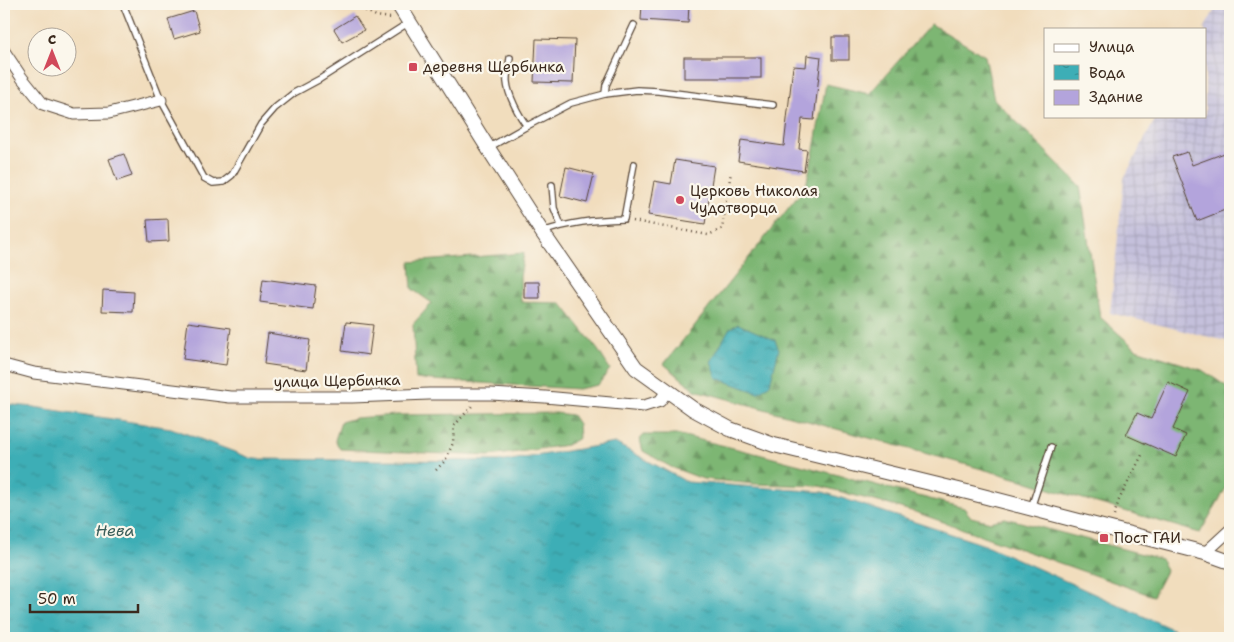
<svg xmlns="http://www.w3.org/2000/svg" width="1234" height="642" viewBox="0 0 1234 642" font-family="'Shantell Sans',sans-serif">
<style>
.industrial{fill:url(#industrial-grid)}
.forest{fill:url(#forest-firs);stroke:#5c7048}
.water{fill:url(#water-ripples);stroke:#3c6c6a}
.building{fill:#b3a4dc}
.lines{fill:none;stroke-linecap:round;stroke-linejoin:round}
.service-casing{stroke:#564536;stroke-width:8}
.minor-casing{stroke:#564536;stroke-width:13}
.tertiary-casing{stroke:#564536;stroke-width:16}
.path{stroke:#564536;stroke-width:2.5;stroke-dasharray:1 4;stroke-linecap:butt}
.service{stroke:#fff;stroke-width:5.5}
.minor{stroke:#fff;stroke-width:11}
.tertiary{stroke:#fff;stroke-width:14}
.poi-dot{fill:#d1495b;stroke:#fbf7ec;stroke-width:2}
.labels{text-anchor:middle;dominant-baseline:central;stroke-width:4.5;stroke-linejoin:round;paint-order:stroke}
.poi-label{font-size:15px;fill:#3b2a1e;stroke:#fbf7ec;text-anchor:start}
.street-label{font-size:15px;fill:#3b2a1e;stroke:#fbf7ec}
.water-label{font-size:16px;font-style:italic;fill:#3c5f5b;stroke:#fbf7ec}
</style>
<defs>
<pattern id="industrial-grid" width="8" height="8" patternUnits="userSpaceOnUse" patternTransform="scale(1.25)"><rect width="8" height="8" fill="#c4c0db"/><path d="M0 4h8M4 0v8" fill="none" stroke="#a9a5bc"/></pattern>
<pattern id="forest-firs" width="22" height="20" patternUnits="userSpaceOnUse" patternTransform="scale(1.25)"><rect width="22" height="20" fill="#7db673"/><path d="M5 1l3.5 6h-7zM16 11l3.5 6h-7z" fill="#68945e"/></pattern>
<pattern id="water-ripples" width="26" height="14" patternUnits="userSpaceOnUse" patternTransform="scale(1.25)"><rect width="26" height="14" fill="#3daeb6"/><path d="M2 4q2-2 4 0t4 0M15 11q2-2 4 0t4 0" fill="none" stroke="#348e93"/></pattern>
</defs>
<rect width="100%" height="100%" fill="#fbf7ec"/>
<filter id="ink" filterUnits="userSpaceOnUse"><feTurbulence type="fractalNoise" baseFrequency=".02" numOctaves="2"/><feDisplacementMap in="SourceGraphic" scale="10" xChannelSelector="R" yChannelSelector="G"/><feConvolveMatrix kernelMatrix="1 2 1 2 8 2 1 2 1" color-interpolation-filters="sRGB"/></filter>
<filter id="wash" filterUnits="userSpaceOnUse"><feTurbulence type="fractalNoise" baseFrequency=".0096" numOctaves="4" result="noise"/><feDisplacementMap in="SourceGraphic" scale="20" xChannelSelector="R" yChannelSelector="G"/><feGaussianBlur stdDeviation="1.12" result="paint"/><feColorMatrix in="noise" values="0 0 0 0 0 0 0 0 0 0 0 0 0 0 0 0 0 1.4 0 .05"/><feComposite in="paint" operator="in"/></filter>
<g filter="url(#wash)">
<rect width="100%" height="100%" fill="#f1ddbd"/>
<polygon class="industrial" points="1218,4 1230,4 1230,342 1110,313 1124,178 1157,116 1205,116 1205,29 1204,29"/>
<g class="forest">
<polygon points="931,24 985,56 994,99 1080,186 1100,317 1136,349 1202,370 1229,388 1230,390 1230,481 1200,533 1056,491 1022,480 695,390 664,364 806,186 814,149 826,84 869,94"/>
<polygon points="524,253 520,277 521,302 561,303 598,350 610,369 598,385 578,389 416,379 413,324 432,303 412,289 410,262"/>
<polygon points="556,413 572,415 578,424 579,438 567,445 490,456 340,449 335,440 341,422 355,418 396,415"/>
<polygon points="643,435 680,435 758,454 964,508 971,517 991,522 1005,518 1161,559 1166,571 1153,596 915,512 820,486 755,484 703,479 671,467 643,451 640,440"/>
</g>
<g class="water">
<polygon points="738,324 775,340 779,349 770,384 758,393 717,378 711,362 729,329"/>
<polygon points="4,404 34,407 171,428 253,459 505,461 615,443 687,482 823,492 988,546 1192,638 4,638"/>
</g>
<g id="blocks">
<g class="building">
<polygon points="642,4 689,4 688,23 641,20"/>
<polygon points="194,11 200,31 174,39 168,19"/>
<polygon points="355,16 364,30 342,42 334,29"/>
<rect x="832" y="37" width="17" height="23"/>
<polygon points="536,39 575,40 573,83 534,82"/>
<polygon points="807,55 821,57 814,120 802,119 799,149 807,150 804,171 738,161 741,140 784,146 793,66 806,67"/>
<rect x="684" y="57" width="77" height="21"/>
<polygon points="1230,151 1230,208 1197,221 1172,157 1187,152 1192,165"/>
<polygon points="124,154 132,176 117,181 109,159"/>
<polygon points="675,160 714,166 705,224 648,215 654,181 671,184"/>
<polygon points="566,167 594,174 587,203 560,196"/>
<polygon points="168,219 169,241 149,242 147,220"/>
<polygon points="263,279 316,286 313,309 260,302"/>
<polygon points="524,282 539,282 540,298 524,298"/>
<polygon points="103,290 134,292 133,312 102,311"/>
<polygon points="188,322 231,328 226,365 183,359"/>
<polygon points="346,322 373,325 369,355 342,351"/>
<polygon points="268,333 310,340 306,370 264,364"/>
<polygon points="1168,382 1190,392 1173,429 1186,435 1176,457 1126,435 1137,413 1151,419"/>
</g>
</g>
</g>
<g filter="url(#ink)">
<use href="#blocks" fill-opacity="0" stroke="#564536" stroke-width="1"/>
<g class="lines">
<g class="service-casing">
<g id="service">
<polyline points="123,4 161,100 204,178 213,183 223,182 232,175 261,124 275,108 294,93 320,79 408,23"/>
<path d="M 510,58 C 509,66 506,75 507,82 C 508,95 519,116 527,126"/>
<polyline points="605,94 606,85 634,25"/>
<polyline points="488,148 527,126 571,103 605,94 637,90 658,91 773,105"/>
<polyline points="552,185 554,208 561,225"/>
<path d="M 542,232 C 571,222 593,220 624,219 L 634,164"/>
<polyline points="1031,508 1051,447"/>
</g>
</g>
<g class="minor-casing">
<g id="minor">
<polyline points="4,51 22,78 43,104 74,114 109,113 161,100"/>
<polyline points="4,365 34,373 230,397 352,397 429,394 491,394 545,397 644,406 660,401 667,391"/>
<polyline points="1205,553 1230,530"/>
</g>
</g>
<g class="tertiary-casing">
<polyline id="tertiary" points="398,4 488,148 542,232 636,368 693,409 730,429 774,445 971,493 1083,522 1205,553 1230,562"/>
</g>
<g class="path">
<polyline points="352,4 376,16 391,18"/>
<polyline points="633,221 708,235 722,229 731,172"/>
<polyline points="436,470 445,461 453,443 454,426 472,406"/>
<polyline points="1114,515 1119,500 1143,453"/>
</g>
<use href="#service" class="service"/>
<use href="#minor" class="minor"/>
<use href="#tertiary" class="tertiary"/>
</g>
</g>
<g class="poi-dot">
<rect x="408" y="62" width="10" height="10" rx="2.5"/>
<circle cx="680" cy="200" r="5"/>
<rect x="1099" y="533" width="10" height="10" rx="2.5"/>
</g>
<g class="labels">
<g class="poi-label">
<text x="423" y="67">деревня Щербинка</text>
<text x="690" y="191">Церковь Николая<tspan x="690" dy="17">Чудотворца</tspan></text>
<text x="1114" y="538">Пост ГАИ</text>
</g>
<g class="street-label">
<text transform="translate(337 381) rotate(-1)">улица Щербинка</text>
</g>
<g class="water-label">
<text x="115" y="530">Нева</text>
</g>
</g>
<rect width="1234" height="642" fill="none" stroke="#fbf7ec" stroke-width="20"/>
<rect x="1044" y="28" width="162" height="90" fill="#fbf7ec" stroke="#aea59a"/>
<rect x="1054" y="44" width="25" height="8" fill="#ffffff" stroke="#aea59a"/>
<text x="1089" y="52" font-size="15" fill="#3b2a1e">Улица</text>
<rect x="1054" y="65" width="25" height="15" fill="url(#water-ripples)" stroke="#aea59a"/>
<text x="1089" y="78" font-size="15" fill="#3b2a1e">Вода</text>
<rect x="1054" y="90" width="25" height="15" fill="#b3a4dc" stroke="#aea59a"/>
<text x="1089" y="102" font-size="15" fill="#3b2a1e">Здание</text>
<g transform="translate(52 52)"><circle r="24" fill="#fbf7ec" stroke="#aea59a"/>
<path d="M0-4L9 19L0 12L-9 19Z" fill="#d1495b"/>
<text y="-8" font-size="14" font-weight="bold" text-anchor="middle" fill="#3b2a1e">С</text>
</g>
<path d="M30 604v8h108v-8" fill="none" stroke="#3b2a1e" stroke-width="2.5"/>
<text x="38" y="604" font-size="15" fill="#3b2a1e" stroke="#fbf7ec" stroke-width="4" paint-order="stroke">50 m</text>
</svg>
